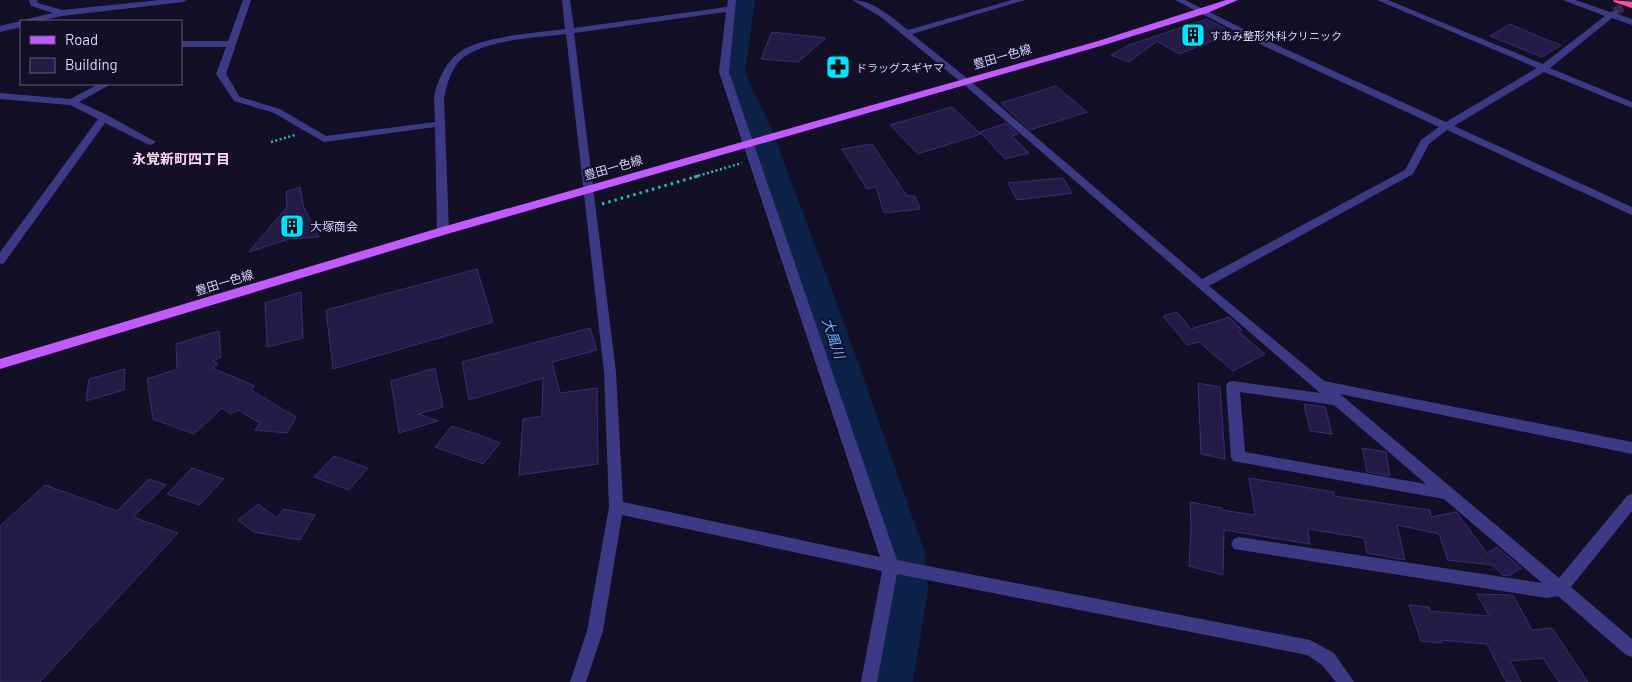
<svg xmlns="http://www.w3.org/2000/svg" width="1632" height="682" viewBox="0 0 1632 682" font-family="Barlow,'Noto Sans JP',sans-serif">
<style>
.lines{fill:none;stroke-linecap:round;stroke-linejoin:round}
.river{fill:#0c2248;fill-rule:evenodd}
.building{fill:#241b47;stroke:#3b2d73}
.minor-tunnel{stroke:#312d47;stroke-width:9;stroke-dasharray:9 4.5;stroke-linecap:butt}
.path-far1{stroke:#2fb8b0;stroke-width:2.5;stroke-dasharray:2 2.5;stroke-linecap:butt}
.path{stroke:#2fb8b0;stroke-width:3;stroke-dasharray:2.5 4;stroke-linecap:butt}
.minor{fill:#3d3a85;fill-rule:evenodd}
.major{fill:#c25bff;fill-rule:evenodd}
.highway{fill:#ff4fa3;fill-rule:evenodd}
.labels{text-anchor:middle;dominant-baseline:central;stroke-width:4;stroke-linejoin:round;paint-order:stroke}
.far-poi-label{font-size:11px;fill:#d9d4ff;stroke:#130f26;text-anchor:start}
.street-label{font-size:12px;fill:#d9d4ff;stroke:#130f26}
.poi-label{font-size:12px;fill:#d9d4ff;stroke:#130f26;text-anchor:start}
.neighbourhood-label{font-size:14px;font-weight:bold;fill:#ffd6f0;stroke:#130f26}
.water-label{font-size:14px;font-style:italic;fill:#62b6ff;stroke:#130f26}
</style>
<rect width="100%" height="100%" fill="#130f26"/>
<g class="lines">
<polygon class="river" points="735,0 755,0 745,73 770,125 842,317 925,553 928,590 913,682 871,682 890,590 887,553 812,317 746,125 723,73"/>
</g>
<g class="building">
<polygon points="1207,19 1233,33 1179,54 1157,41 1129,62 1111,55 1129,45"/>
<polygon points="1510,24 1542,38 1561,45 1542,57 1490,36"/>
<polygon points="772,32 826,38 798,62 761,59"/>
<polygon points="1056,86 1087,112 1030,130 1001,103"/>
<polygon points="952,107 981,134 918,154 890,125"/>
<polygon points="1006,123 1018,134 1012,136 1029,153 1005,159 980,132"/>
<polygon points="872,144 907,196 915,196 920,209 884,213 876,187 867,189 842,149"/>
<polygon points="1063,178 1072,193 1017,200 1008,183"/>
<polygon points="300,187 304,208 319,237 289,239 249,252 287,207 286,192"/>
<polygon points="477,269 493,322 333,369 326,310"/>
<polygon points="301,292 303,338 267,347 265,303"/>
<polygon points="1177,312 1191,329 1229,317 1242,330 1238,331 1265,354 1233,371 1199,342 1187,345 1163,316"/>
<polygon points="590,328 597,350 552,362 560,393 597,388 598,464 519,475 523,419 542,416 543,378 469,400 462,362"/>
<polygon points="219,331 221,357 213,361 218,364 212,368 255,386 251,390 296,417 287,433 255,430 260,423 238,410 231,414 222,408 194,434 153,419 147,379 177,369 176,344"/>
<polygon points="435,368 443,407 418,414 438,421 399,433 391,381"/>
<polygon points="125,369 124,390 86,401 89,379"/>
<polygon points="1198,383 1220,387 1225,459 1201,454"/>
<polygon points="1304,404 1325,407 1332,434 1310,431"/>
<polygon points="452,426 485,437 500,443 483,464 435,447"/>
<polygon points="1362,448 1386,452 1390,476 1367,472"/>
<polygon points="334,456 368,468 349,490 314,477"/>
<polygon points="192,468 224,479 199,505 167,494"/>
<polygon points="1249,478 1334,492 1334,496 1430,510 1431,517 1456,512 1487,553 1497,547 1521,568 1509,576 1503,575 1492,565 1448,560 1439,534 1397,525 1405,560 1367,553 1364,538 1308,529 1310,544 1224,530 1223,575 1189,566 1191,527 1190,502 1222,508 1222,510 1255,515"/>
<polygon points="149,479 166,485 133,517 178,533 40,682 0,682 0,526 45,485 117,511"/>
<polygon points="258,504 277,518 283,509 315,515 300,540 254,532 238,520"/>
<polygon points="1477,594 1513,595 1532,630 1552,628 1588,682 1559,682 1543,658 1510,661 1521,682 1506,682 1487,644 1440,640 1442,643 1421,641 1409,605 1429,607 1430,611 1489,616"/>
</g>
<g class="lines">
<polyline class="minor-tunnel" points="1615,12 1632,1"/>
<g class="path-far1">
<polyline points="271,142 295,135"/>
<polyline points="694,177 742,163"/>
</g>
<polyline class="path" points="602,204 698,176"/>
<g class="minor">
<polygon points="29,0 37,0 38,3 62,10 160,0 187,0 183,2 62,16 39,21 26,21 27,19 53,13 31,6"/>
<path d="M 243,0 L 251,0 L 226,74 L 240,97 L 280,109 L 326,136 L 435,122 C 435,114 434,106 434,98 C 436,83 445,64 457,54 C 478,36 537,33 565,29 L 562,0 L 570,0 L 574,28 L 727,7 L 728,0 L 736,0 L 729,72 L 897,560 L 1310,640 L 1334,653 L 1354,682 L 1336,682 L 1322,665 L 1307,655 L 897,574 L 877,682 L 861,682 L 882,571 L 622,515 L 603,631 L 586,682 L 570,682 L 587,631 L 609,507 L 604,372 L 566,34 C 535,38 490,39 464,57 C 451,67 447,84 444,98 L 449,231 L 443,235 L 437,231 L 435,127 L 324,142 L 274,113 L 234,101 L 216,74 L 226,47 L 181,47 L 181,41 L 228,41 ZM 726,12 L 719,72 L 880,557 L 623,502 L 616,372 L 574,33 Z"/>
<path d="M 852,0 C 873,0 891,17 908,30 L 1012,0 L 1025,0 L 912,34 L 968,79 L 1202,279 L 1405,170 L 1421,140 L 1439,127 L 1264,46 L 1175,0 L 1185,0 L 1270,42 L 1446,122 L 1537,68 L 1377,0 L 1388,0 L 1543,64 L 1605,16 L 1563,0 L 1575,0 L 1610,12 L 1618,10 L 1617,14 L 1632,19 L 1632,25 L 1612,18 L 1550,68 L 1632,102 L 1632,108 L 1544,72 L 1454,126 L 1632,207 L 1632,215 L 1447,130 L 1429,144 L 1413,174 L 1209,286 L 1324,381 L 1632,442 L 1632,454 L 1340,394 L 1559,578 L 1627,496 L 1632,494 L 1632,511 L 1571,587 L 1632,639 L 1632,657 L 1626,655 L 1558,596 L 1547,598 L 1234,549 L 1231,544 L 1234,539 L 1239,537 L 1542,583 L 1444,499 L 1233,461 L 1231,457 L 1226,386 L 1228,382 L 1233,381 L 1320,393 L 962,83 L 881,17 ZM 1240,392 L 1334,405 L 1426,484 L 1245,452 Z"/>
<polygon points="21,21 21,27 0,32 0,26"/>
<polygon points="99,84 111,84 79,102 107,115 156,142 151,145 147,144 105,123 4,263 0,264 0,252 98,119 70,105 0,99 0,93 70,99"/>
</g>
<polygon class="major" points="1226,0 1238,0 1207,13 1104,45 447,234 0,369 0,359 439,228 1098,41"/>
<polygon class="highway" points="1613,0 1632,2 1632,8 1614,2"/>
</g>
<defs>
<g id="building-square" transform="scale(1.25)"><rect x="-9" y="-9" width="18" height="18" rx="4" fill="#00e5ff" stroke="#130f26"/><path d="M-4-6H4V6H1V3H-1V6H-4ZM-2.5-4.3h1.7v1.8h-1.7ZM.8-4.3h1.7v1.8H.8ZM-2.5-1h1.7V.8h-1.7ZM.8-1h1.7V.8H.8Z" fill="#111"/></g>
<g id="pharmacy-square" transform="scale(1.25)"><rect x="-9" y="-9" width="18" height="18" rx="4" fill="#00e5ff" stroke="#130f26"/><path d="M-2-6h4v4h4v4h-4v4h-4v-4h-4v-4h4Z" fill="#111"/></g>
</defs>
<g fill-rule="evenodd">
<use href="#building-square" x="1193" y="35"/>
<use href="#pharmacy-square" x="838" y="67"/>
<use href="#building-square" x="292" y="226"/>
</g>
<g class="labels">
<g class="far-poi-label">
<text x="1210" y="35">すあみ整形外科クリニック</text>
<text x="856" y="67">ドラッグスギヤマ</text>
</g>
<g class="street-label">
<text transform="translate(1002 56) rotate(-16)">豊田一色線</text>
<text transform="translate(613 167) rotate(-16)">豊田一色線</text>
<text transform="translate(224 282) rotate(-17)">豊田一色線</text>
</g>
<g class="poi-label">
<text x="310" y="226">大塚商会</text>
</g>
<g class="neighbourhood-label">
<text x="181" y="158">永覚新町四丁目</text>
</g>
<g class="water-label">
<text transform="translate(834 338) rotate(71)">大風川</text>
</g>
</g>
<rect x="20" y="20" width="162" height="65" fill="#130f26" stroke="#625e7d"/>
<rect x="30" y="36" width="25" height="8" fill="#c25bff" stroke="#625e7d"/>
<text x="65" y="45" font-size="15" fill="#d9d4ff">Road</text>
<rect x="30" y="58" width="25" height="15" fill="#241b47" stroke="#625e7d"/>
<text x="65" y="70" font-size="15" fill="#d9d4ff">Building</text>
</svg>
